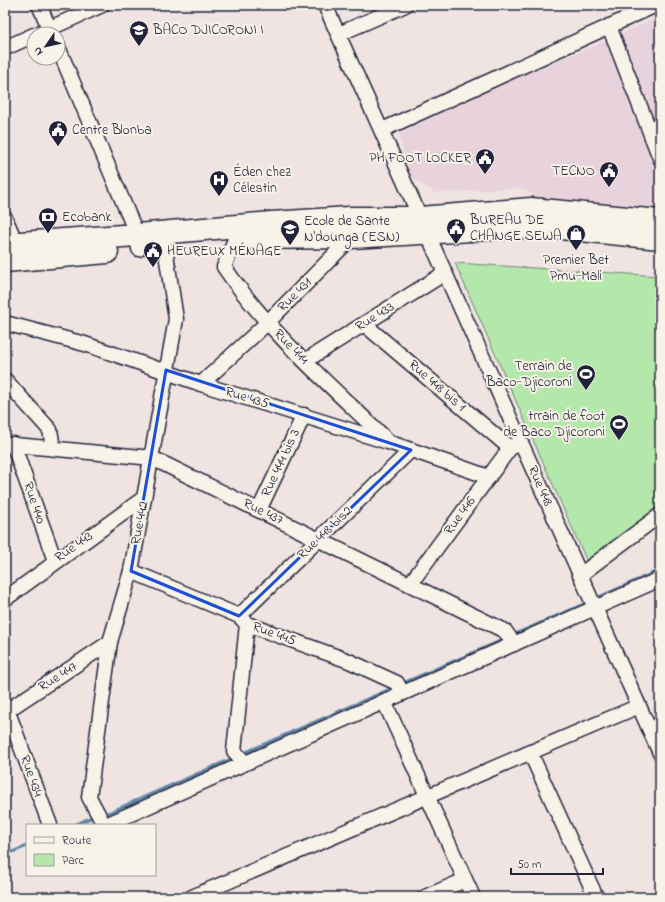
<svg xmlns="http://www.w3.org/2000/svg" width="665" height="902" viewBox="0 0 665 902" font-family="'Indie Flower',sans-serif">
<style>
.built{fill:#e8d2dc}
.green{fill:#b4e8aa;stroke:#6b8572}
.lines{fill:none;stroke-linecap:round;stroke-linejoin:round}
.stream{stroke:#6187a5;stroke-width:3.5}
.street-casing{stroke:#22223b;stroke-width:17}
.primary-casing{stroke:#22223b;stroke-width:25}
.street{stroke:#f7f3e8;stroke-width:14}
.primary{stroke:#f7f3e8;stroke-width:22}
.marked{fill:none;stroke:#1d4ed8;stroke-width:3;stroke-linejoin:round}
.labels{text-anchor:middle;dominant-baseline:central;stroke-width:4;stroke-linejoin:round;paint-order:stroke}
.poi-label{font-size:14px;fill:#22223b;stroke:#f7f3e8;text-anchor:start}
.street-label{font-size:14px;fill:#22223b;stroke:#f7f3e8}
</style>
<rect width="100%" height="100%" fill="#f0e4e3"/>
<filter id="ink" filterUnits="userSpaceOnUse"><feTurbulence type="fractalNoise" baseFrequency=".025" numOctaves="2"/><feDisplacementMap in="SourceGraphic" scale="8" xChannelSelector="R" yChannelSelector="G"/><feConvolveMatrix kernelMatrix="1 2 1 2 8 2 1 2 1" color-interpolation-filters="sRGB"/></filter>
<g filter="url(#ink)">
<polygon class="built" points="660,16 660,208 640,209 545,200 520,188 435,193 409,175 397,127 615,37"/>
<polygon class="green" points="455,263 660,276 660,507 588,564"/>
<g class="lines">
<g class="stream">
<polyline points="595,599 660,570"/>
<polyline points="513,635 589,602"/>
<polyline points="401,684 505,639"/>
<polyline points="242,754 395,687"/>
<polyline points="106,814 236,757"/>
<polyline points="75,825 92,817"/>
<polyline points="5,855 27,846"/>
</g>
<g class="street-casing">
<g id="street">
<polyline points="39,5 52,34"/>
<polyline points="325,5 660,753"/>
<polyline points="609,26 660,158"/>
<polyline points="37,34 102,5"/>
<polyline points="339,34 405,5"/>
<polyline points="58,47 137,235 139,249"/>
<polyline points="5,48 34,35"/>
<polyline points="382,130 656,5"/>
<polyline points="5,218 16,243"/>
<path d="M 235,239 L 224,267 C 269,333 330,385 387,440"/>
<polyline points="5,323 85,344 201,384 388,442 489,477"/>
<polyline points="364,324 510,448"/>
<polyline points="305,361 445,273"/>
<polyline points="5,380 50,430 53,447"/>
<polyline points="201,384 267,323 352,237"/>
<polyline points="5,444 152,458 505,631 514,644"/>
<polyline points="13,444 55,561"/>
<polyline points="259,510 304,415"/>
<polyline points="131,571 239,616 247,624 349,661 397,683 402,693"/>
<polyline points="580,575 660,515"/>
<polyline points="410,584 510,448 518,444"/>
<polyline points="5,599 144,498"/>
<polyline points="239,616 411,450"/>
<polyline points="384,701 473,897"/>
<polyline points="5,704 50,825"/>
<polyline points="5,712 110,642"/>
<polyline points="530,752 596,897"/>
<polyline points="245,763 234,751 247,624"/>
<polyline points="104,825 89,797 110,642 131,571 176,319 165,247"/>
<polyline points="106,825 660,579"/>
<polyline points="192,897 639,706"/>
<polyline points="425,897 465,880"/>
</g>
</g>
<g class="primary-casing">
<g id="primary">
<polyline points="241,238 352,237 541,226 660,238"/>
<polyline points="5,244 137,235 271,223 349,218 420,218 531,209 660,221"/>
<polyline points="5,261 107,252"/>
</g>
</g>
<use href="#street" class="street"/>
<use href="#primary" class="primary"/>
</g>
</g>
<path class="marked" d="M 166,370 L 411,450 L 239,616 L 131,571 Z"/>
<defs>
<g id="school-pin" transform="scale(1)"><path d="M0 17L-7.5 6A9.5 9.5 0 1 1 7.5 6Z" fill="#22223b" stroke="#f7f3e8"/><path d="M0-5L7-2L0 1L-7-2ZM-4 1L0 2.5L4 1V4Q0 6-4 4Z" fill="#fff"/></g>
<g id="civic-pin" transform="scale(1)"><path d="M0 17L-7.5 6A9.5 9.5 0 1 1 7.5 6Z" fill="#22223b" stroke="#f7f3e8"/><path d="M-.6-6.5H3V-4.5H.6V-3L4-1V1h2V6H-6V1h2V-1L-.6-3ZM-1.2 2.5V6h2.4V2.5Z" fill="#fff"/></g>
<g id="hospital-pin" transform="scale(1)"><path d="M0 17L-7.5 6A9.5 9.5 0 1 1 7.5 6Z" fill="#22223b" stroke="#f7f3e8"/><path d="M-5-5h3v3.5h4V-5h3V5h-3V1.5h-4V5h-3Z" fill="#fff"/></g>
<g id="bank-pin" transform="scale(1)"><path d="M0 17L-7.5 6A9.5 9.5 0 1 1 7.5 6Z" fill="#22223b" stroke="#f7f3e8"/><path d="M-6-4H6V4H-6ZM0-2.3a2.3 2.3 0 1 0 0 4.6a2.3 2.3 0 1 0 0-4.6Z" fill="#fff"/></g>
<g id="university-pin" transform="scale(1)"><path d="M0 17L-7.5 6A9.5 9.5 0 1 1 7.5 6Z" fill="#22223b" stroke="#f7f3e8"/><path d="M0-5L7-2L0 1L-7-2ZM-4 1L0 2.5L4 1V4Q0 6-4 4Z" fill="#fff"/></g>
<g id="shop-pin" transform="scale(1)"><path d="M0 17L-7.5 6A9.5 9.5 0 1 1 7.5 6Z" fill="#22223b" stroke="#f7f3e8"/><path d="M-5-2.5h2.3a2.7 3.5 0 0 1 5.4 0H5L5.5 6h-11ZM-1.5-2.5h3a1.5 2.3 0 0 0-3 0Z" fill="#fff"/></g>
<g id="stadium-pin" transform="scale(1)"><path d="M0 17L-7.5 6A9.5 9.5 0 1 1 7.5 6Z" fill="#22223b" stroke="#f7f3e8"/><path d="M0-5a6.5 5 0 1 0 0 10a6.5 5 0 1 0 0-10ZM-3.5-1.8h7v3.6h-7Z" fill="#fff"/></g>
</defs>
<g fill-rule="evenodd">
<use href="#school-pin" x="139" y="30"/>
<use href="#civic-pin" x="58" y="130"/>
<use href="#civic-pin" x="485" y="158"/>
<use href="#civic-pin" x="609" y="171"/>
<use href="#hospital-pin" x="219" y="180"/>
<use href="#bank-pin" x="48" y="217"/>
<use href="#civic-pin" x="456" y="228"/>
<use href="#university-pin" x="290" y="229"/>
<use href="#shop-pin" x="576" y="234"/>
<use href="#civic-pin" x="153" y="251"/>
<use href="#stadium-pin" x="586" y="374"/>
<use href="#stadium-pin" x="619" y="424"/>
</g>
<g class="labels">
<g class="poi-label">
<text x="153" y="30">BACO DJICORONI I</text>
<text x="72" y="130">Centre Blonba</text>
<text x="471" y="158" text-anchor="end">PH FOOT LOCKER</text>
<text x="595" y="171" text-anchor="end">TECNO</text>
<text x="233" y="172">Éden chez<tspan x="233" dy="16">Célestin</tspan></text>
<text x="62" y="217">Ecobank</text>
<text x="470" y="220">BUREAU DE<tspan x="470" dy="16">CHANGE SEWA</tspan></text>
<text x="304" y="221">Ecole de Sante<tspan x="304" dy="16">N'dounga (ESN)</tspan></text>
<text x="167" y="251">HEUREUX MÉNAGE</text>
<text x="576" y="260" text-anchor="middle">Premier Bet<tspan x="576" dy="16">Pmu-Mali</tspan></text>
<text x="572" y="366" text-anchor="end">Terrain de<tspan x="572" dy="16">Baco-Djicoroni</tspan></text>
<text x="605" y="416" text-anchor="end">trrain de foot<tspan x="605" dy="16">de Baco Djicoroni</tspan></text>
</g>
<g class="street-label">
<text transform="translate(295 295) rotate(-45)">Rue 431</text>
<text transform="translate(375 317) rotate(-32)">Rue 433</text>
<text transform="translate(291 347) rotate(45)">Rue 444</text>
<text transform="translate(437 386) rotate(41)">Rue 448 bis 1</text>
<text transform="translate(247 398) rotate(17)">Rue 435</text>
<text transform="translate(281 463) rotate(-65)">Rue 444 bis 3</text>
<text transform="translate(540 486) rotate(66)">Rue 448</text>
<text transform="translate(34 503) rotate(71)">Rue 440</text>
<text transform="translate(263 512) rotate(26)">Rue 437</text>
<text transform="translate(460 516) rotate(-54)">Rue 446</text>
<text transform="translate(140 523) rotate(-79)">Rue 442</text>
<text transform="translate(325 533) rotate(-44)">Rue 448 bis2</text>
<text transform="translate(74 547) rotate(-35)">Rue 443</text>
<text transform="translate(274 634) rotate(20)">Rue 445</text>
<text transform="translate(58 677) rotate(-33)">Rue 447</text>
<text transform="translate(31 776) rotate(70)">Rue 434</text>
</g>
</g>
<rect width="665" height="902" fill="none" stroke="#f7f3e8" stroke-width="20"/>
<rect x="10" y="10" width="645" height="882" fill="none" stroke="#22223b" stroke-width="1.5" filter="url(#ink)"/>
<rect x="26" y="824" width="130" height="52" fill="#f7f3e8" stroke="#a29fa3"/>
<rect x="34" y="837" width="20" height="6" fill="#f7f3e8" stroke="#a29fa3"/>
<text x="62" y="844" font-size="12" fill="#22223b">Route</text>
<rect x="34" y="854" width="20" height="12" fill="#b4e8aa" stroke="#a29fa3"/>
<text x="62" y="864" font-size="12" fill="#22223b">Parc</text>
<g transform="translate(46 46) rotate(236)"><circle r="19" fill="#f7f3e8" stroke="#a29fa3"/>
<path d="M0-3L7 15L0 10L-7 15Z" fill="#22223b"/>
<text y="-6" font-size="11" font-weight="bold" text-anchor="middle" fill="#22223b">N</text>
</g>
<path d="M511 868v6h92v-6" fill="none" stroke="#22223b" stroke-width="2"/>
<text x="517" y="868" font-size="12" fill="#22223b" stroke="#f7f3e8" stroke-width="3" paint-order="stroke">50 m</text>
</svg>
